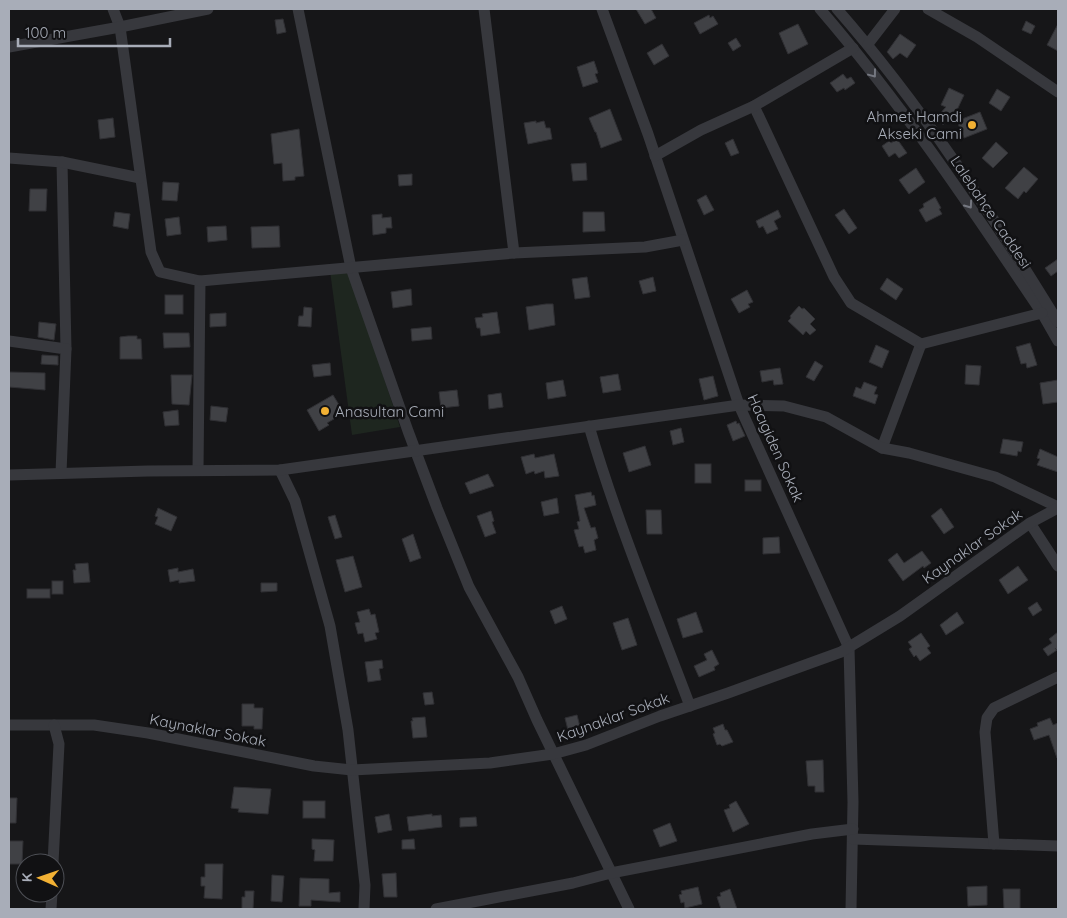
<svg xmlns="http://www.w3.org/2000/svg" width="1067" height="918" viewBox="0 0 1067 918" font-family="Quicksand,sans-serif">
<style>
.green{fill:#1e261f}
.building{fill:#404145;stroke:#303034}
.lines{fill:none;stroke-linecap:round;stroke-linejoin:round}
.minor{stroke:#37383d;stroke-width:11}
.oneway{stroke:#757881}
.poi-dot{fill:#f2b134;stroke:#111113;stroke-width:2}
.labels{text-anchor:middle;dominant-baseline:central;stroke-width:5;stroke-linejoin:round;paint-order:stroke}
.poi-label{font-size:15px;fill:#a8adb8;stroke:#111113;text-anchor:end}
.street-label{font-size:15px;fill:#a8adb8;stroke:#111113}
</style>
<rect width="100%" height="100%" fill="#161618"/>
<polygon class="green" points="330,271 345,271 350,274 400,427 352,435"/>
<g class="building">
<polygon points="636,9 651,9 656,18 645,24"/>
<polygon points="709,15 710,18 713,16 718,24 700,34 694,23"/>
<polygon points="283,19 286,32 277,34 275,20"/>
<polygon points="1026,21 1035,26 1031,34 1022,30"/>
<polygon points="798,24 808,44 788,54 779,33"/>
<polygon points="1058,24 1058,51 1047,45"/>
<polygon points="900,34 916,45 907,58 900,53 893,59 887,52"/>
<polygon points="736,38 741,46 733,51 728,43"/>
<polygon points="662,44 669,56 654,65 647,53"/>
<polygon points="594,61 598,73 595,74 598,82 583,87 577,67"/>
<polygon points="843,74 847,79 851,77 855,83 845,90 844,88 837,92 830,83"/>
<polygon points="949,88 964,95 957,110 943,125 936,118 946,107 941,105"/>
<polygon points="997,89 1010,97 1001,111 989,103"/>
<polygon points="610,109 622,140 601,148 596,132 595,132 589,118"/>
<polygon points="980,112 987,129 964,138 957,121"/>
<polygon points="113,118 115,137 100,139 98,120"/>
<polygon points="536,121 536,123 544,121 546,128 550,128 552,139 528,144 524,123"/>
<polygon points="299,129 304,176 295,177 295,180 283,181 282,163 274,164 271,134"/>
<polygon points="733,139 739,153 731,156 725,143"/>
<polygon points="897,139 907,153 899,158 895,153 889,157 882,146 889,141 891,143"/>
<polygon points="996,142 1008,153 993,168 982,158"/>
<polygon points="586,163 587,180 573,181 571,164"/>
<polygon points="1024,167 1038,179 1026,193 1024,191 1018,199 1005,188"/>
<polygon points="916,168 925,182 909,194 899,180"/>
<polygon points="412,174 412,185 399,186 398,175"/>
<polygon points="163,182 179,183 177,201 162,200"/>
<polygon points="30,189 47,189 46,211 29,211"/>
<polygon points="706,195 714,210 704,215 697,200"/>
<polygon points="935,197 941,208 939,209 942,214 926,222 919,210 924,207 923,204"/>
<polygon points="844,209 857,228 849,234 835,215"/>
<polygon points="778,210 781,217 774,221 778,229 767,234 763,226 759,228 756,221"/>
<polygon points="115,212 130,214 128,229 113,226"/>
<polygon points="583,212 604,212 605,231 583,232"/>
<polygon points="382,214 382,218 391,217 392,228 386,228 386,233 373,235 372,215"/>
<polygon points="179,217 181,234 167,236 165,219"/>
<polygon points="226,226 227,240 208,242 207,227"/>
<polygon points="279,226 280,247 252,248 251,227"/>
<polygon points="1058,259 1058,271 1051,276 1045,268"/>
<polygon points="587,277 590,297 575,299 572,279"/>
<polygon points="653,277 656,291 643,294 639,281"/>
<polygon points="887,278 903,289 896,300 880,289"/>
<polygon points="411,289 412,305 393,308 391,292"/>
<polygon points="747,290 753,302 748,304 750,307 739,313 731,299"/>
<rect x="165" y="295" width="18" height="19"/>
<polygon points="546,304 553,304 555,325 529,330 526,307"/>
<polygon points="799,306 802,309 804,308 815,319 810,324 816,330 810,335 806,331 803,335 788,321 791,318 790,316"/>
<polygon points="304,307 312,308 311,327 298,326 299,316 303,316"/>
<polygon points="497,312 500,333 481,336 480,328 477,328 475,318 483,317 482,314"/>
<polygon points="226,313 226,326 210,327 210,314"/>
<polygon points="39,322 56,324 54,340 38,337"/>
<polygon points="431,327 432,339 412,341 411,329"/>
<polygon points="163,333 189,333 190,347 164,348"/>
<polygon points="128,336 137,336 137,339 141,339 142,359 120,359 120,337"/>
<polygon points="1030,343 1037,365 1027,368 1026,363 1021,364 1016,347"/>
<polygon points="876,345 889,351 882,368 869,362"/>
<polygon points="42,355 58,356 58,365 41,364"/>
<polygon points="815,361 823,366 814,381 806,377"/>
<polygon points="330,363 331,375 314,377 312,365"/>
<polygon points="966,365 981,366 979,385 965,384"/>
<polygon points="780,368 783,384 774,385 773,380 762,382 760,371"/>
<polygon points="9,372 45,373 45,390 9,387"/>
<polygon points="618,374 621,390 603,393 600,377"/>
<polygon points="171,375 192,375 189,405 172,404"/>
<polygon points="713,376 718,396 704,400 699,379"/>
<polygon points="563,380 566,396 548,399 546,383"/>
<polygon points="1058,380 1058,402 1043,404 1040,383"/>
<polygon points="864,382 877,387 874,394 878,395 875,404 853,396 856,387 861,389"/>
<polygon points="457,390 459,406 441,408 439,392"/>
<polygon points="501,393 503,407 489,409 488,395"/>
<polygon points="333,395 344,413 327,423 329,425 319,431 307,410"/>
<polygon points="211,406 228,408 226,422 210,420"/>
<polygon points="178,410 179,425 165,426 163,412"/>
<polygon points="736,421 737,424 739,423 745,436 733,441 727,425"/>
<polygon points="681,428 684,442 673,445 670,431"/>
<polygon points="1003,439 1023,442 1021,452 1018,451 1017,456 1000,453"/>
<polygon points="645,446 651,465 629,472 623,453"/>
<polygon points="1040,449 1058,457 1058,472 1037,465 1040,459 1037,458"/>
<polygon points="534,454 535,458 554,454 559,476 545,478 544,471 535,474 534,471 526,474 521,457"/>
<rect x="695" y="464" width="16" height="19"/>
<polygon points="488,474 494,486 470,494 465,483"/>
<rect x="745" y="480" width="16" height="11"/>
<polygon points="591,492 592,496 594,495 596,505 584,508 591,528 595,527 598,538 594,540 596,550 585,553 583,546 579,547 574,530 579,529 577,522 580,521 575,495"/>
<polygon points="557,498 559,513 544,516 541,502"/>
<polygon points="158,508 177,517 171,531 155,524 158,517 155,516"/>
<polygon points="941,508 954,527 944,534 931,516"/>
<polygon points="646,510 661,510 662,534 647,534"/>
<polygon points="491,511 494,521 492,522 496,533 485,537 477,516"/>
<polygon points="335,515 342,537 335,539 328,517"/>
<polygon points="413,534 421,558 410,562 402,539"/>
<polygon points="779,537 780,553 763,554 763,538"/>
<polygon points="922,551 931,563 924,568 923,566 903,581 888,560 897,553 904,563"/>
<polygon points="353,556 362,587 345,592 336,560"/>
<polygon points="88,563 90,582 74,583 73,570 76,570 75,564"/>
<polygon points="1018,566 1028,580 1008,594 999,580"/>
<polygon points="178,568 178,572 193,569 195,581 179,583 179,580 170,582 168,570"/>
<rect x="52" y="581" width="11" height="13"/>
<polygon points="261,583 277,583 277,591 261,592"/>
<rect x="27" y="589" width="23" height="9"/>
<polygon points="1037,602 1042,610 1033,616 1028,608"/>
<polygon points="562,606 567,619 555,624 550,611"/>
<polygon points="369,609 371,615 375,614 379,632 375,633 377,639 365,642 363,633 358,634 355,623 360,622 357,612"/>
<polygon points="696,612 703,632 683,638 677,619"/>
<polygon points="957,612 964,623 946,635 940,625"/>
<polygon points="628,618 637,645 622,650 613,623"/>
<polygon points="1058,632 1058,652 1055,648 1057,650 1048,656 1043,649 1052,643 1049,639"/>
<polygon points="921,633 930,646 927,648 931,653 920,661 916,655 914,657 909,649 912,647 908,642"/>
<polygon points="712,650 719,664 714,667 715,670 699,677 694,666 707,660 704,654"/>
<polygon points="382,660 383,668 379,669 381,680 368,682 365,662"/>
<polygon points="432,692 434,704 425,705 423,693"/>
<polygon points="242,704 254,704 254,708 263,708 262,729 254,729 254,726 242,726"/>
<polygon points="577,715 580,727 568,730 565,718"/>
<polygon points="425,717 427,737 413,738 411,721 413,721 412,718"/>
<polygon points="1050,718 1053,725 1058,723 1058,758 1057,758 1049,735 1034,740 1030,729 1038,726 1037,723"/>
<polygon points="723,724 725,730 727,730 733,742 722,746 720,744 717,745 713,734 715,733 713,728"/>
<polygon points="823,760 824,792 815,792 815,786 808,786 806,761"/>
<polygon points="234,787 271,789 268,814 238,812 239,809 231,808"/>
<polygon points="9,798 17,798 16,823 9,823"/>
<rect x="303" y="801" width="22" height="17"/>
<polygon points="736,801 749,824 733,832 724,810 730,808 729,805"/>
<polygon points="389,814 392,830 378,833 375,817"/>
<polygon points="432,814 432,816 441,815 442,827 409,831 407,817"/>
<polygon points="476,817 477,826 460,827 460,818"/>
<polygon points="670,823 677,841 660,847 653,830"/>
<polygon points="312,839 334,840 333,861 314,861 315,850 312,849"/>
<polygon points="414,839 415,849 402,849 402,840"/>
<polygon points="9,841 23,841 22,864 9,864"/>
<polygon points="205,864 223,864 222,899 204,898 205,886 201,886 201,877 205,877"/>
<polygon points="396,873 397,897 384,897 382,874"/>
<polygon points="272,875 284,876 282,902 271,901"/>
<polygon points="300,878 329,879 329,893 340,892 340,902 311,900 311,906 299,906"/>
<polygon points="987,886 987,905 968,906 967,887"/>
<polygon points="698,887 702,904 685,908 684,902 681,903 679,895 682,894 681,891"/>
<polygon points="730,889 737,909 721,909 717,897 721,896 720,893"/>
<polygon points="1003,889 1020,889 1020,909 1004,909"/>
<polygon points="245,891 254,891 253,909 242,909 242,897 245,897"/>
</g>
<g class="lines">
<g class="minor">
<polyline points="113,9 120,27 151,252 160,272 200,281 198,470"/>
<polyline points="298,9 351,268 408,431 437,508 469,587 518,677 537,720 629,909"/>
<polyline points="602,9 648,134 739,405 849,648 853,802 851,909"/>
<path d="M 820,9 C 902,104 972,209 1042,313 L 1058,341"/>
<path d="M 837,9 C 922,106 991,213 1058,322"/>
<polyline points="928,9 977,37 1058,92"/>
<polyline points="868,44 895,9"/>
<polyline points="9,47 120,27 208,9"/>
<polyline points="754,106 834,277 851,303 921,344 882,448"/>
<polyline points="655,156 701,130 754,106 853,48"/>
<polyline points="9,158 62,162 66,349"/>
<polyline points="62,162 140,178"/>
<polyline points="514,253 645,247 683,240"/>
<polyline points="200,281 514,253 484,9"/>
<polyline points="9,341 66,349 61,473"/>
<polyline points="921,344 1042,313"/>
<path d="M 589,426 C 617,522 655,613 690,706"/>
<polyline points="280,470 295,501 330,626 348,730 365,885 364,909"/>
<polyline points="9,475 148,471 280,470 739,405 784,406 826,417 882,448 909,453 995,477 1058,507"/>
<polyline points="1030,523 1058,566"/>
<polyline points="9,725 94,725 148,733 314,766 352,770 490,763 553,754 586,745 660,716 728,693 841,652 900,616 1030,523 1058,508"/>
<polyline points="853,839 1058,846"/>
<polyline points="994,844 985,732 987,718 994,708 1058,677"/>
<polyline points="53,863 59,744 54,725"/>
<polyline points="51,909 52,893"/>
<polyline points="436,909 573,883 611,873 812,834 853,829"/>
</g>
</g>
<defs><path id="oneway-chevron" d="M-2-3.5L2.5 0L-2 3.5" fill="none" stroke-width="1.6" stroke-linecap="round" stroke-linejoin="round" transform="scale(1.25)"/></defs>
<g class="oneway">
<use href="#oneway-chevron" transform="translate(873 74) rotate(53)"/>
<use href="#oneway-chevron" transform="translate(969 205) rotate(55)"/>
</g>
<g class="poi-dot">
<circle cx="972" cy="125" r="5"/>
<circle cx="325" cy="411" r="5"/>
</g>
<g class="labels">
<g class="poi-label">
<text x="962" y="116">Ahmet Hamdi<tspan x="962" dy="17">Akseki Cami</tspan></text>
<text x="335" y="411" text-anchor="start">Anasultan Cami</text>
</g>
<g class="street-label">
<text transform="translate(991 212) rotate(56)">Lalebahçe Caddesi</text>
<text transform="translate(776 448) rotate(66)">Hacıgiden Sokak</text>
<text transform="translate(972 546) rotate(-35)">Kaynaklar Sokak</text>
<text transform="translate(613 717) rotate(-20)">Kaynaklar Sokak</text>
<text transform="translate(208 730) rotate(11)">Kaynaklar Sokak</text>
</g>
</g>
<rect width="1067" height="918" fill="none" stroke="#a8adb8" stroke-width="20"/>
<g transform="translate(40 878) rotate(272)"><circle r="24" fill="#111113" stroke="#4d4f55"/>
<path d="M0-4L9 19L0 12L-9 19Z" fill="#f2b134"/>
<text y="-8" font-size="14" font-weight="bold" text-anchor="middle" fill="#a8adb8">K</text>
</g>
<path d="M18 38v8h152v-8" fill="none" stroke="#a8adb8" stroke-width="2.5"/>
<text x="25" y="38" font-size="15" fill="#a8adb8" stroke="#111113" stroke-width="4" paint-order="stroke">100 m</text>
</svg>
